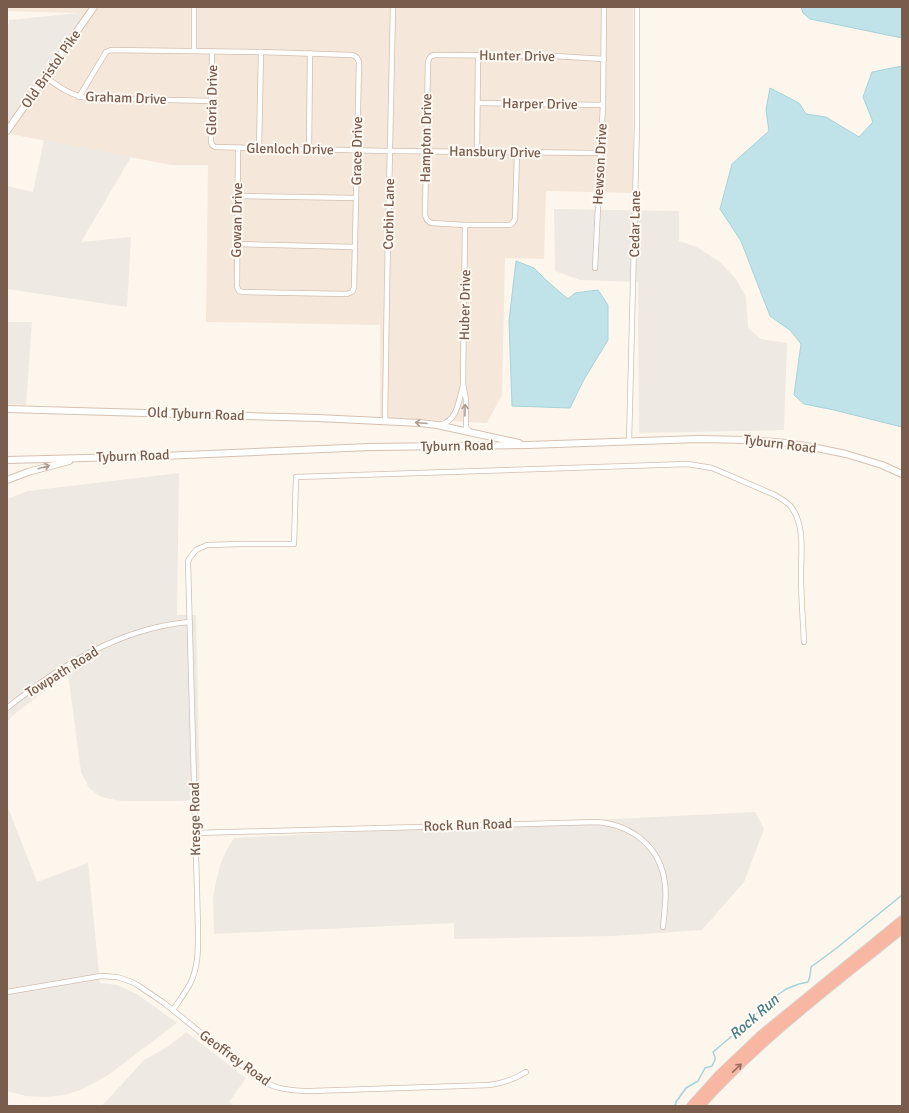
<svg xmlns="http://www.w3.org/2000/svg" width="909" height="1113" viewBox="0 0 909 1113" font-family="Signika,sans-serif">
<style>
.residential{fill:#f5e8da}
.industrial{fill:#efe9e4}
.water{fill:#bfe3e8;stroke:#a5d3da}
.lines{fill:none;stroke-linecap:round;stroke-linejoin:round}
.stream{stroke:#a5d3da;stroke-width:1.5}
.minor-casing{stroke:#d1beb0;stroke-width:6}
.secondary-casing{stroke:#d6c0b0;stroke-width:8}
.motorway-casing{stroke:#dad1cd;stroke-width:10}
.minor{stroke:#fff;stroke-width:4.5}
.secondary{stroke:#fff;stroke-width:6}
.motorway{stroke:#f7b7a3;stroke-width:8}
.oneway{stroke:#af9d94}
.oneway2{stroke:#936e5e}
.labels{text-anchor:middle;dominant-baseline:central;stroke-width:4;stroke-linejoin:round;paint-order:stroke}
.street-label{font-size:14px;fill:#7a5c4d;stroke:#fffaf3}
.water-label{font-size:15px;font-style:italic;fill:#437c86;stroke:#fffaf3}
</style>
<rect width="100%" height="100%" fill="#fdf6ec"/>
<polygon class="residential" points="7,7 633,7 633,193 546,191 544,259 505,258 502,395 487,423 380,417 380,325 206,322 208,165 171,165 10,134 86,22 79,13 7,11"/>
<g class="industrial">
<polygon points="79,13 86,22 7,136 7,24 9,24 9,20"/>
<polygon points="44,140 131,157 81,242 131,237 127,307 7,289 7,186 33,192"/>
<polygon points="554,209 679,211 679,241 697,247 721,263 736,279 746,297 748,328 761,339 787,343 784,430 639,433 638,282 580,280 555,271"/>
<polygon points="7,322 32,322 26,405 7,404"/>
<polygon points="179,473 177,615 196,615 200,799 182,801 121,801 101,797 89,788 81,772 68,673 12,716 7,722 7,499 28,491"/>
<polygon points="7,805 37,882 88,863 100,983 117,985 137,994 177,1023 108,1075 83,1089 65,1095 45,1097 26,1096 7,1091"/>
<polygon points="755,812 764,829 744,882 702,930 614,936 454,939 454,923 214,934 213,897 216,882 220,866 226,851 234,838"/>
<polygon points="186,1032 246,1078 229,1102 234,1106 102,1106 144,1060 169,1046"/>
</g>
<g class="water">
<polygon points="801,7 902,7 902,38 810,19 803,13"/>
<polygon points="902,66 902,427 834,410 804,404 794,395 801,344 791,331 770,316 741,241 720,209 732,164 769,131 766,110 770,88 799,103 806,114 826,117 859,137 873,122 863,97 872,72"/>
<polygon points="516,261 534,268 547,281 568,299 575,293 598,290 608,305 608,340 583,381 570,408 512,406 509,321"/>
</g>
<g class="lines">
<polyline class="stream" points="675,1106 676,1102 686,1088 698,1081 705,1068 712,1066 715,1060 715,1057 713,1052 751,1020 765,1004 786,989 799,984 808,982 810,976 811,967 838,947 902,895"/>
<g class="minor-casing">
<g id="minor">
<polyline points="194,51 194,7"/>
<polyline points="212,52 211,142 212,145 215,147 390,151 601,153"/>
<path d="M 45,77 C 61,88 68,94 87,98 L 212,101"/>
<path d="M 79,97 L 106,52 L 111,50 L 261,52 L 352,55 C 356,56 358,58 359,62 L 354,288 L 352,292 L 347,294 L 242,292 L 239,291 L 237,287 L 238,148"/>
<polyline points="478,103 603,105"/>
<polyline points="259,149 261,52"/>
<polyline points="309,149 310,53"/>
<polyline points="477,152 478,55"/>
<path d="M 517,152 L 515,219 L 512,224 L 509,225 L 465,225 L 431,223 L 427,220 L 425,215 L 428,62 C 429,57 431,55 436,55 L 554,56 L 604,59"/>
<polyline points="238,196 356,198"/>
<polyline points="465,225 463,384 466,400 466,427 470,432"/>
<polyline points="237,244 355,247"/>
<polyline points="595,268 603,105 604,7"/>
<polyline points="385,421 387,287 393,7"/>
<path d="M 440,425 C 458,420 458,402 463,386"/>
<polyline points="629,442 637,124 637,7"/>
<path d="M 7,708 C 60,666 120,628 189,622"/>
<path d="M 196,833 L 597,822 C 632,825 661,847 665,884 C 667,899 664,913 663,927"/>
<path d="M 7,992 L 101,976 L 117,977 L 132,982 L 139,986 L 164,1003 L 257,1078 C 274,1089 291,1091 311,1091 L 490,1085 C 503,1083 515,1079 526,1072"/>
<path d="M 173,1010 C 179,1001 185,993 190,984 C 199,966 198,947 198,928 L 188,562 L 189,559 L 196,550 L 207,545 L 242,544 L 294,544 L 296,477 L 688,464 L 712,468 L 775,495 C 781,499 788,502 792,508 C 805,527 801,553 801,574 C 801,597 803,620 804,642"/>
</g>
</g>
<g class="secondary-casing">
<g id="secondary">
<polyline points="7,131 94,7"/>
<polyline points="7,409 318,418 420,423 437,425 519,443"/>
<polyline points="7,460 162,456 369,447 528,445 698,439 748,440 787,443 817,448 846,454 882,465 902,474"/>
<polyline points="7,480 28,472 69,461"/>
</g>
</g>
<g class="motorway-casing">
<g id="motorway">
<polyline points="691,1106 719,1075 761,1035 902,920"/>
<path d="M 700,1106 C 760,1039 833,985 902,929"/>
</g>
</g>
<use href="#minor" class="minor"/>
<use href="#secondary" class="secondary"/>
<use href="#motorway" class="motorway"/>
</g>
<defs><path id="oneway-shaft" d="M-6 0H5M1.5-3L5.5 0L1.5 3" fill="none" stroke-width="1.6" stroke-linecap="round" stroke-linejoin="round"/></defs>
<g class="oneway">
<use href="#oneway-shaft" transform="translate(465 410) rotate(-89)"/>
<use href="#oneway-shaft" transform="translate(421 423) rotate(-175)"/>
<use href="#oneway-shaft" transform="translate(44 467) rotate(-16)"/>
</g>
<use class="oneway2" href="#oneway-shaft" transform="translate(737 1068) rotate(-44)"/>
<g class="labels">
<g class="street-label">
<text transform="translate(517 56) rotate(1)">Hunter Drive</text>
<text transform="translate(51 69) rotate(-55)">Old Bristol Pike</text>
<text transform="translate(126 98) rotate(2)">Graham Drive</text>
<text transform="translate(212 100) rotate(-89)">Gloria Drive</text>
<text transform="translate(540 104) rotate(1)">Harper Drive</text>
<text transform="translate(426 138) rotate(-89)">Hampton Drive</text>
<text transform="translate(290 149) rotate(1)">Glenloch Drive</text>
<text transform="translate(357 151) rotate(-89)">Grace Drive</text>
<text transform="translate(495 152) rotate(1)">Hansbury Drive</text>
<text transform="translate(600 164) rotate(-87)">Hewson Drive</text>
<text transform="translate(389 214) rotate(-89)">Corbin Lane</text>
<text transform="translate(237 220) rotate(-89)">Gowan Drive</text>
<text transform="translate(635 224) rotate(-89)">Cedar Lane</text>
<text transform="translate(465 305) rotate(-89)">Huber Drive</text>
<text transform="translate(196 414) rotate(2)">Old Tyburn Road</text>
<text transform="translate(780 444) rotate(7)">Tyburn Road</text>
<text transform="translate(457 446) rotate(-1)">Tyburn Road</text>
<text transform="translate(133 456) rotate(-2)">Tyburn Road</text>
<text transform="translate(62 672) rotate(-32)">Towpath Road</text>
<text transform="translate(195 819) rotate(-91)">Kresge Road</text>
<text transform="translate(468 825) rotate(-2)">Rock Run Road</text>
<text transform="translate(235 1058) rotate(36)">Geoffrey Road</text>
</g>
<g class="water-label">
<text transform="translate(754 1017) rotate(-41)">Rock Run</text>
</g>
</g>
<rect width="909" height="1113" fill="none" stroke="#7a5c4d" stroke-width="16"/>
</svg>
